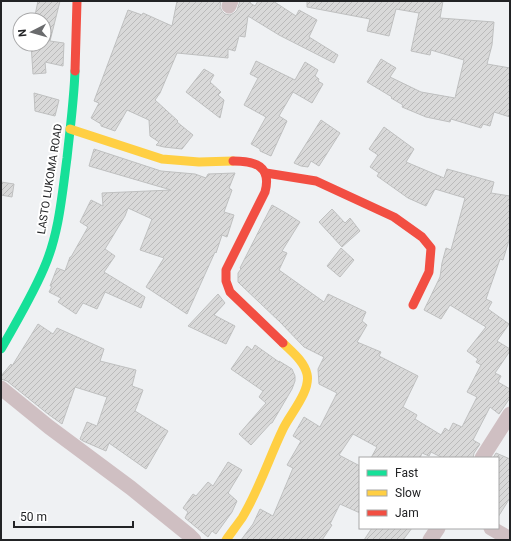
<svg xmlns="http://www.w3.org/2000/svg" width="511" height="541" viewBox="0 0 511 541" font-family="Roboto,sans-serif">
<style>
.building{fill:url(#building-hatch);stroke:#bfc0c0}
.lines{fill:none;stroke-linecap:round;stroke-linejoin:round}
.street{stroke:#cfbfc2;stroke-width:15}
.fast{stroke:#16e098;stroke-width:9}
.slow{stroke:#ffcf43;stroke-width:9}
.jam{stroke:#f24e42;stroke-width:9}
.labels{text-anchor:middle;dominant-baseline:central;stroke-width:4;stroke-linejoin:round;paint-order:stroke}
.street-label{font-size:11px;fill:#222325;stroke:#fff}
</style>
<defs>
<pattern id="building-hatch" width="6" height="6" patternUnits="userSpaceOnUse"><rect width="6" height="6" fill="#d9d9d9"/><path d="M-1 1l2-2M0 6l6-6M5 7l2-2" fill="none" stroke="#bababa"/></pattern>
</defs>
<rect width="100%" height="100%" fill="#eff1f3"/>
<g class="building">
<polygon points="38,1 60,1 50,41 64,43 63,66 45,62 46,73 33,74 31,44 44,44 44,20 34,20"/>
<polygon points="177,1 221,1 220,7 222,11 225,14 230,15 234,13 237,10 240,1 251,1 250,3 255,6 258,1 273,1 296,16 299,10 317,20 309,37 338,55 334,63 279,35 248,16 245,37 239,36 235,51 228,49 228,58 177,53 160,93 155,100 178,121 177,122 193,135 182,149 164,147 156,145 159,142 150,136 149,120 127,110 115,131 101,126 101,124 91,118 99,103 94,101 128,10 142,15 143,13 172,26"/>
<polygon points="307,1 443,1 440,18 494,22 492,45 487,64 510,68 510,117 494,112 490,126 483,124 481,128 451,119 450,122 426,117 402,107 403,105 391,98 392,97 367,82 381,59 396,68 390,77 421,92 455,98 464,60 431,50 430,55 411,51 419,13 396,9 389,36 367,31 370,19 307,7"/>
<polygon points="256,61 295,80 305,62 318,70 315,76 319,79 318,81 323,84 312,103 293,92 279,116 287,121 271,156 260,151 260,149 251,144 266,117 244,105 258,78 250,74"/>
<polygon points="204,69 214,75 210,82 221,92 218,95 224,100 220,118 186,92"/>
<polygon points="34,93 59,100 55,116 35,111"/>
<polygon points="321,120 340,133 319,166 311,161 308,167 301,166 294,163"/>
<polygon points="384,127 414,149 406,162 444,178 447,169 494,182 491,193 510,196 510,237 503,260 500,259 486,299 492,302 488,309 509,324 497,341 510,349 510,351 495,373 501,376 498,382 510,389 510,398 499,414 490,407 473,440 480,444 474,453 473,458 443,458 431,452 429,456 422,453 420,458 371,458 377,447 353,434 339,455 360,466 360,513 340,504 330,524 332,525 322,540 241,540 253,524 260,509 273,516 293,468 287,465 301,441 293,436 304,417 320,427 337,393 319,384 318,369 324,357 304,347 280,322 240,284 238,282 238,273 241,269 240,268 272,205 286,213 300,222 282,251 287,253 279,270 324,302 328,294 366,312 362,321 367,325 357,342 381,352 379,356 418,376 403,407 417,415 415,419 441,435 445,428 449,431 453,423 462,427 477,397 467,392 481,365 476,362 478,359 467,351 486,327 450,305 441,319 424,310 440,277 442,263 446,248 451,250 465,198 435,189 426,206 408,198 377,176 379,173 370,167 378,155 369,149"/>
<polygon points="94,149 161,171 195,174 206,178 208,174 235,173 229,188 232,190 224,212 234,215 227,237 222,235 216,253 215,252 187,314 146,287 164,258 140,250 152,219 128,208 125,216 105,249 115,256 104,272 145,297 141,308 105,292 97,309 83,303 76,314 58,302 61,298 49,292 52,286 50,286 57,268 65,271 70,257 71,257 88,227 80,222 91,200 103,206 102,193 171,190 89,166"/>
<polygon points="1,182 14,184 12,197 1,195"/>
<polygon points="332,209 345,223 350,218 360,231 342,247 319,222"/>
<polygon points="341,248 354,260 340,277 327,266"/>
<polygon points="218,294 225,303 214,315 235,326 226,344 188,326"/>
<polygon points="38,324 53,334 57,328 104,349 100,361 136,370 132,386 143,390 135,411 168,431 146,469 109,443 106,451 83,441 80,439 87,422 97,426 107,397 75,387 62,424 48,414 7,381 1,379 1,376 11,364 12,366"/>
<polygon points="255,345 279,362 279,361 292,369 295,376 295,381 292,389 272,423 271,423 251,445 239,434 266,403 259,397 263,391 231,369 247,346 252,350"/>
<polygon points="496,453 510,459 510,498 498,517 498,458 493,458"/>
<polygon points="228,462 242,470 228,493 237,501 232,512 216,534 212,531 208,537 185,518 188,512 183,508 193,494 196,496 208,482 213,486"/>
<polygon points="372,528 412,528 403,540 364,540"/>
</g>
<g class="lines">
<g class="street">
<polyline points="229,6 231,1"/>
<polyline points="1,388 49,427 131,488 189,535 194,540"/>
<polyline points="482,458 510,414"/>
<polyline points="491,528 510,539"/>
<polyline points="430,540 438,528"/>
</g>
<path class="fast" d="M 1,349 C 16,323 32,296 44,268 C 59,234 62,195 67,158 C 70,129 74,100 75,71"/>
<g class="slow">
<polyline points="70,129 162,159 199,162 233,161"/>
<path d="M 226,540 C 231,533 237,525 242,518 C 259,490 269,458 283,429 C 290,414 311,391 307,374 C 304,361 292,352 283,343"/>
</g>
<g class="jam">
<polyline points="75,71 77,1"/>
<path d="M 233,161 C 255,161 272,166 265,192 L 226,270 L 226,281 L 230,292 L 283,343"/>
<polyline points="266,173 316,181 394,217 422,237 431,248 429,272 413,305"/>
</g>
</g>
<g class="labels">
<g class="street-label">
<text transform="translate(50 179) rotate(-81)">LASTO LUKOMA ROAD</text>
</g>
</g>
<rect width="511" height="541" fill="none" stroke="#222325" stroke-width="4"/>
<rect x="359" y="457" width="140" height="72" fill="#ffffff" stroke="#a7a7a8"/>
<rect x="367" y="470" width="20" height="6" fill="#16e098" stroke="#a7a7a8"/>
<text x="395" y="477" font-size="12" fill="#222325">Fast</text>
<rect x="367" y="490" width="20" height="6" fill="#ffcf43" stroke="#a7a7a8"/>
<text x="395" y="497" font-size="12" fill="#222325">Slow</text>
<rect x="367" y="510" width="20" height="6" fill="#f24e42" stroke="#a7a7a8"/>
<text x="395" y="517" font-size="12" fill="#222325">Jam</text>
<g transform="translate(32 32) rotate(264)"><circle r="19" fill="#ffffff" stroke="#a7a7a8"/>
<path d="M0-3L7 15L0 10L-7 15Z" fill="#6a6b6d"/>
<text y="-6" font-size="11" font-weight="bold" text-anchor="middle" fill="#222325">N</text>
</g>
<path d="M14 521v6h119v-6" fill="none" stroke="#222325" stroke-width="2"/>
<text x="20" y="521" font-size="12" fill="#222325" stroke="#ffffff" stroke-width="3" paint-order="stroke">50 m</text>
</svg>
